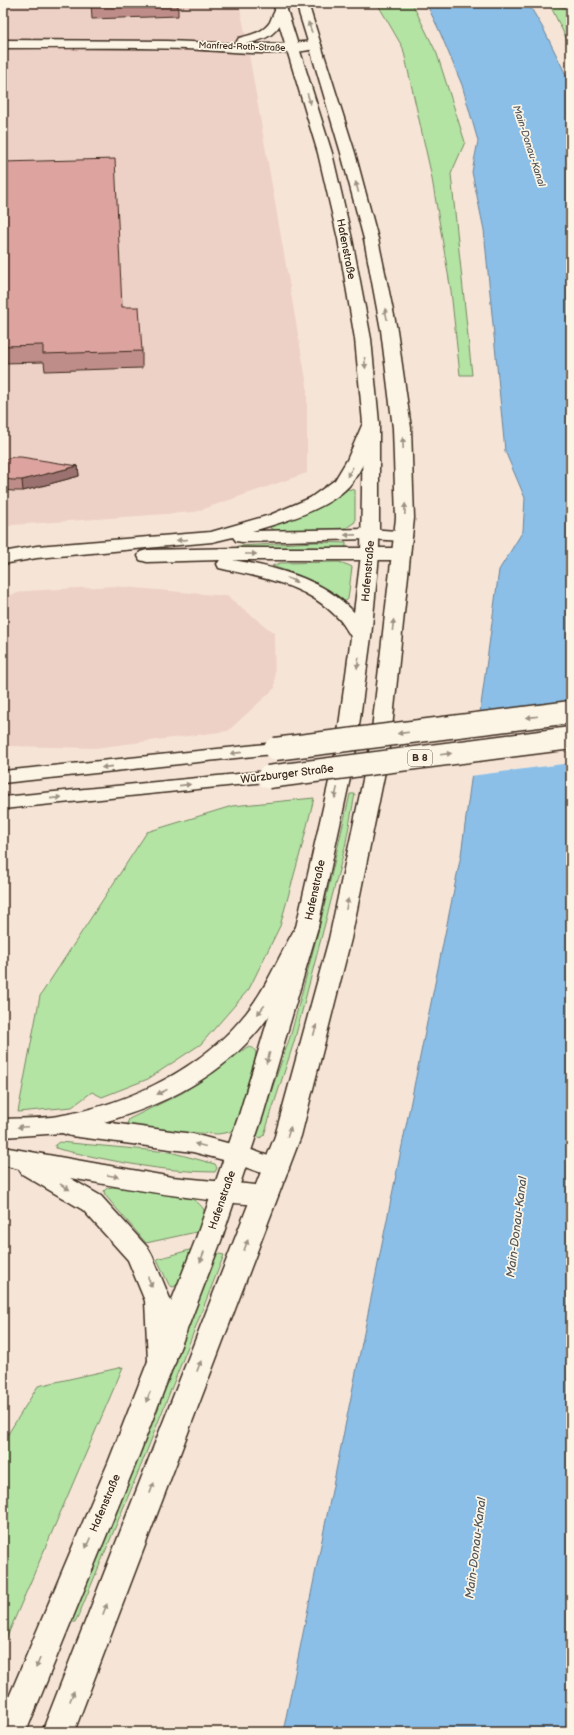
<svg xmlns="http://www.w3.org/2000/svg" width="574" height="1735" viewBox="0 0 574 1735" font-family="'Balsamiq Sans',sans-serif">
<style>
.built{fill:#eed1c6}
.green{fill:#b3e4a4;stroke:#778761}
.water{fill:#8bbfe8;stroke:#6b8397}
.pier{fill:#f6e5d7}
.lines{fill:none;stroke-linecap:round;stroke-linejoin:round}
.minor-casing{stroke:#3b2a1e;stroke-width:3}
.secondary-casing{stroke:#3b2a1e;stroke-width:3}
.primary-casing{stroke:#3b2a1e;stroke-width:3}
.trunk-casing{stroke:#3b2a1e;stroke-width:3}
.minor{fill:#fcf5e5;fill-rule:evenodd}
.secondary{fill:#fcf5e5;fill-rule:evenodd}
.primary{fill:#fcf5e5;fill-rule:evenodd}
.trunk{fill:#fcf5e5;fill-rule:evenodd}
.rail-casing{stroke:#3b2a1e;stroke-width:3}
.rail{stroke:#fcf5e5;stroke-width:2;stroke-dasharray:5.5;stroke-linecap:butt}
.primary-bridge-casing{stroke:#3b2a1e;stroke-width:25;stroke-linecap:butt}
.primary-bridge{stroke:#fcf5e5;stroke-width:22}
.wall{fill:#be8c89;stroke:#3b2a1e}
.shaded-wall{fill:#9b726f;stroke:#3b2a1e}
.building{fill:#dda39f;stroke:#3b2a1e}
.oneway{fill:#9c9082}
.labels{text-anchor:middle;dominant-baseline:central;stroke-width:3.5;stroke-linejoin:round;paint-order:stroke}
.far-street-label{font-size:9px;fill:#3b2a1e;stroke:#fcf5e5}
.far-water-label{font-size:10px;font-style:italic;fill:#53575b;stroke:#fcf5e5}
.shield{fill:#fcf5e5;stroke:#75675a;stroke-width:1}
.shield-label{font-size:10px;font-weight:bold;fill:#3b2a1e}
.street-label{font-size:11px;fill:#3b2a1e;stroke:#fcf5e5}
.water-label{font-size:12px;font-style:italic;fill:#53575b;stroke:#fcf5e5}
</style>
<rect width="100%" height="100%" fill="#f6e5d7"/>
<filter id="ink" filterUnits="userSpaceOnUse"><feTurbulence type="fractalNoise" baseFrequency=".025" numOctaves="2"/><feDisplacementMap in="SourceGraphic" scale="8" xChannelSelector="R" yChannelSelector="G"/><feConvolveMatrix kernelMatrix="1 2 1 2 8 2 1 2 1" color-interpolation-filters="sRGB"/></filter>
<g filter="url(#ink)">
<g class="built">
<polygon points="3,3 239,3 246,37 307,385 307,473 195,512 13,525 3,528"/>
<polygon points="113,586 227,596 274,633 275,688 228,731 95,748 3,746 3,597 25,591"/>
</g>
<g class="green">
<polygon points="377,3 412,3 437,54 465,142 451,174 472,375 460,375 451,291 431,173 403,48"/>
<polygon points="549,3 571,10 571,48"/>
<polygon points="347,489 355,490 355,522 346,528 276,531 270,528 272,525 294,518"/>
<polygon points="317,542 346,543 346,547 332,549 238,550 237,546"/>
<path d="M 339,562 L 348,565 L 352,567 L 348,599 L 346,601 C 338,602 332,593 325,589 C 310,578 289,572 272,566 L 280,563 Z"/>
<polygon points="350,794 355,794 345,847 294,1042 264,1135 260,1138 256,1135 291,1034 320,924"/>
<polygon points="314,798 302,846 280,926 249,989 201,1044 148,1079 102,1097 92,1092 72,1107 18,1112 40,996 147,832 232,806"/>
<polygon points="247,1047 253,1048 256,1052 253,1075 236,1127 230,1132 218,1134 134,1130 128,1128 127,1124 129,1119 182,1093 216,1071"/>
<path d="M 59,1142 L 170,1152 L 215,1164 L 217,1168 L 215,1172 C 162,1172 113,1161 62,1150 L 56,1148 L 55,1145 Z"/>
<path d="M 113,1187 L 192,1199 C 208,1208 206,1215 201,1231 L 146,1243 L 105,1195 L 104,1191 L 107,1188 Z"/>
<polygon points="193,1249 179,1284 173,1287 169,1285 157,1259"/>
<polygon points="215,1253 224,1255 142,1463 80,1612 75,1622 69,1622"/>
<polygon points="123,1367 3,1646 3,1442 38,1386"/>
</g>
<polygon class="water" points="426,3 528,3 544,30 571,85 571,1732 283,1732 461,855 499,570 523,531 525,498 505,451 484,230 472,172 478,141 462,85 439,30"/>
<polygon class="pier" points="571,700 571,763 470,776 478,712"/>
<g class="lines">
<g class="minor-casing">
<path id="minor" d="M 281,6 L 285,7 L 287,10 C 278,34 269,39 245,44 L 278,44 L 315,41 L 319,42 L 321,45 L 319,48 C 278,58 228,51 186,49 C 125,47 64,48 3,48 L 3,40 L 167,41 L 240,44 L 237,41 L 239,38 C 250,35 263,33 270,22 C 272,17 274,12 277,7 Z"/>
</g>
<g class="secondary-casing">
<g id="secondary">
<polygon points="281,6 285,7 287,10 332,153 352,239 371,339 379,423 379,555 371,637 355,755 318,927 263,1115 221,1241 136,1463 26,1732 3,1732 3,1711 108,1463 195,1241 239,1115 296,927 335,755 351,637 361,555 363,423 355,339 338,239 318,153 275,10 277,7"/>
<polygon points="315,41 319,42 321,45 355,153 378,239 397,330 411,428 414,518 390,747 351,939 301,1136 74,1732 42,1732 275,1136 329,939 370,747 396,518 393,428 381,330 364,239 341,153 309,45 311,42"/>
</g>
</g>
<g class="primary-casing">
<g id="primary">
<path d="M 371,418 L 377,419 L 379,423 C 371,444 364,469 349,486 C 328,509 282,523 252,531 L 370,529 L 409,532 L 412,536 L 409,540 L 403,541 L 370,539 L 242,542 L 236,541 L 233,537 L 212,542 L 37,558 L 3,564 L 3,552 L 37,546 L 211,532 L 270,515 L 310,498 L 335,480 L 347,460 L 363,423 L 365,419 Z"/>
<path d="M 240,548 L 401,548 L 408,550 L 410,554 L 408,558 L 401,560 L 233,560 C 274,567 321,578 351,609 C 359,617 365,628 371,637 L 368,641 L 361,643 L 354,641 C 348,633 344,623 336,616 C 304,583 262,578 219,568 L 217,564 L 220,560 L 147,562 L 140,560 L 138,556 L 140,552 L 147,550 Z"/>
<polygon points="275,743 282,745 285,749 282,753 3,783 3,771"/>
<polygon points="268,771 275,773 278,777 275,781 3,809 3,797"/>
<path d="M 307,920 L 315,922 L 318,927 C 304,954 290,984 273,1010 C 234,1070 171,1103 104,1122 L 193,1134 L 246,1148 L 285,1162 L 289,1169 L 285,1176 L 276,1178 L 231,1162 L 193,1152 L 71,1136 L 62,1133 L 3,1137 L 3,1119 C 21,1118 40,1119 58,1116 C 131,1104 212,1065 255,1001 C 272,976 283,947 299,922 Z"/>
<path d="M 3,1147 L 172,1177 L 265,1186 L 274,1188 L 278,1195 L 274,1202 C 257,1207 237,1203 219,1201 C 169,1196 120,1187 70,1178 L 101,1196 L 148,1248 L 152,1255 L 171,1301 L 176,1361 L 172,1369 L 162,1372 L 152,1369 L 148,1361 L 145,1301 L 128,1260 L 83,1210 L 22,1174 L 19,1169 L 3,1165 Z"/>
</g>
</g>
<g class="trunk-casing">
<g id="trunk">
<polygon points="272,3 284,3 287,10 285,13 277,13"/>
<polygon points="296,3 308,3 321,45 319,48 311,48 309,45"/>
</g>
</g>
<use href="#minor" class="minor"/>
<use href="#secondary" class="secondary"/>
<use href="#primary" class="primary"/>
<use href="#trunk" class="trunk"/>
<g class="rail-casing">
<polyline id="rail" points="567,3 571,4"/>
</g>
<use href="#rail" class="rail"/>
<g class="primary-bridge-casing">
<g id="primary-bridge">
<polyline points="275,749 571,712"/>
<polyline points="268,777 571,738"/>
</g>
</g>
<use href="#primary-bridge" class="primary-bridge"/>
</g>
<g class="wall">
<polygon points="91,3 178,3 178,16 92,19"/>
<polygon points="3,162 122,307 142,351 142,368 45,371 44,362 3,363"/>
<polygon points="3,460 78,466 79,476 23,491 13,491 3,490"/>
</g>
<polygon class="shaded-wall" points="78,466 79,476 23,491 22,480"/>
<g class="building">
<polygon points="91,3 175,3 92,6"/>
<polygon points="115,159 122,307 139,307 142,351 43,354 43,345 3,346 3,162"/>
<polygon points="13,457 21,457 78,466 22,480 13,480 3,479 3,460"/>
</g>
<defs><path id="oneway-solid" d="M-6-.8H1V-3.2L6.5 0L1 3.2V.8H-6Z"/></defs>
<g class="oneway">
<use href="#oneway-solid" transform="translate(310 27) rotate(-110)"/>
<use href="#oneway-solid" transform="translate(309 99) rotate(73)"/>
<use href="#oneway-solid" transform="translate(357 187) rotate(-105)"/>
<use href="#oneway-solid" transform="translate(386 314) rotate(-101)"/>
<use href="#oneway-solid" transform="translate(365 363) rotate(85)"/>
<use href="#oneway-solid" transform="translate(403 443) rotate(-92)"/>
<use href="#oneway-solid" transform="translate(350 472) rotate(121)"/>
<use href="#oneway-solid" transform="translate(405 509) rotate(-88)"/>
<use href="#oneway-solid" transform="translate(350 535) rotate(179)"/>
<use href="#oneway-solid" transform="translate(182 540) rotate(175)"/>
<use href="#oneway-solid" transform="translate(251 554)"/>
<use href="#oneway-solid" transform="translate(292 580) rotate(25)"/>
<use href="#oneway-solid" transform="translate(393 625) rotate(-84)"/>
<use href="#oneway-solid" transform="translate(358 663) rotate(98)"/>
<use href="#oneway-solid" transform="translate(532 717) rotate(173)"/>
<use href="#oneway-solid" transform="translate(403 733) rotate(173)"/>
<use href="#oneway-solid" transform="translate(236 753) rotate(174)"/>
<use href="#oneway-solid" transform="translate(446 754) rotate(-7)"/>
<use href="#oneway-solid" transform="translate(107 767) rotate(174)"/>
<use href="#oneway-solid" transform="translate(185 785) rotate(-6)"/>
<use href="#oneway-solid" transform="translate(336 793) rotate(102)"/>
<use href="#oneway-solid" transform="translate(56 798) rotate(-6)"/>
<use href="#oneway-solid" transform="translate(347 904) rotate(-78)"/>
<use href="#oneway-solid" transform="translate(261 1010) rotate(129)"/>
<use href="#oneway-solid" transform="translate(315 1030) rotate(-75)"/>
<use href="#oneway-solid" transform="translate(268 1058) rotate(107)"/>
<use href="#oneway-solid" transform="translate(162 1092) rotate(156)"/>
<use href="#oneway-solid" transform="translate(23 1127) rotate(177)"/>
<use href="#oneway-solid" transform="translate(289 1132) rotate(-72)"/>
<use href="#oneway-solid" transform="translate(200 1145) rotate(-166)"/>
<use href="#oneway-solid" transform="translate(113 1176) rotate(10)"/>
<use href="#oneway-solid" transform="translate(65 1187) rotate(31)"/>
<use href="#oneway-solid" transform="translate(246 1245) rotate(-70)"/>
<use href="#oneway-solid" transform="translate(202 1257) rotate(111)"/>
<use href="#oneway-solid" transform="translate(150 1282) rotate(67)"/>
<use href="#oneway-solid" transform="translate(199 1366) rotate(-69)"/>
<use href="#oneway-solid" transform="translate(148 1397) rotate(112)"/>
<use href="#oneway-solid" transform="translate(152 1488) rotate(-69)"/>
<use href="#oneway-solid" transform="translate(88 1543) rotate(113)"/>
<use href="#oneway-solid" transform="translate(105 1609) rotate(-69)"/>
<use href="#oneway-solid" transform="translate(38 1663) rotate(112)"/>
<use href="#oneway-solid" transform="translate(72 1696) rotate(-69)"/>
</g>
</g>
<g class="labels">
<g class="far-street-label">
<text transform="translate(242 47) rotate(2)">Manfred-Roth-Straße</text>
</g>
<g class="far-water-label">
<text transform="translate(529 146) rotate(72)">Main-Donau-Kanal</text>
</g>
<rect class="shield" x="408" y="750" width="24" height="16" rx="3"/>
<g class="shield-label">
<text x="420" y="758">B 8</text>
</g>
<g class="street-label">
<text transform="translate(346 249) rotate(79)">Hafenstraße</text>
<text transform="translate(368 571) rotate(-85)">Hafenstraße</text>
<text transform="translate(287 774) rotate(-7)">Würzburger Straße</text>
<text transform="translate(315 890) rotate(-78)">Hafenstraße</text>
<text transform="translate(222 1200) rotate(-71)">Hafenstraße</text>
<text transform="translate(105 1503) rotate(-67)">Hafenstraße</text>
</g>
<g class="water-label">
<text transform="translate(517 1227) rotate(-83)">Main-Donau-Kanal</text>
<text transform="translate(476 1548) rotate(-83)">Main-Donau-Kanal</text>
</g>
</g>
<rect width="574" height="1735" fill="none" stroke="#fcf5e5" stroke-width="16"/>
<rect x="8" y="8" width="558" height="1719" fill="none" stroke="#3b2a1e" stroke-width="1.5" filter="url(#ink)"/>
</svg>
